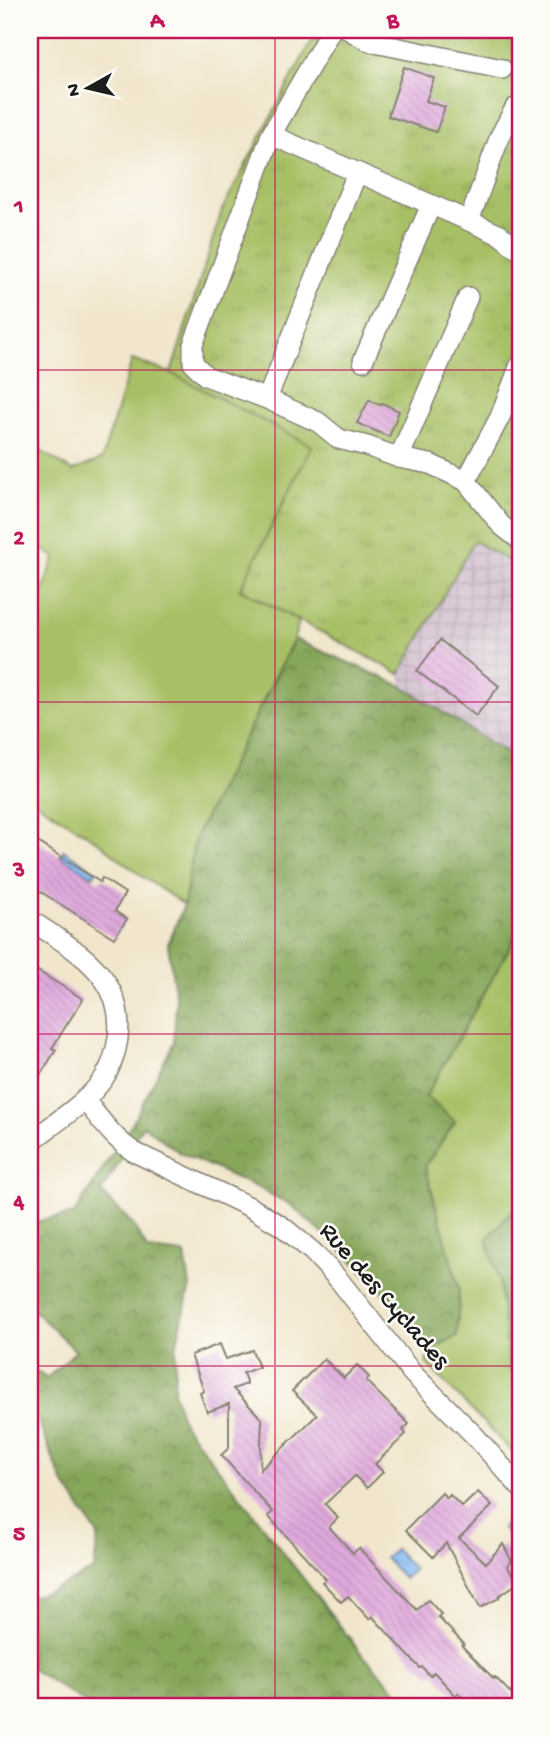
<svg xmlns="http://www.w3.org/2000/svg" width="550" height="1737" viewBox="0 0 550 1737" font-family="'Gochi Hand',sans-serif">
<style>
.industrial{fill:url(#industrial-grid)}
.green{fill:#a8c065;stroke:#626e40;stroke-width:2}
.forest{fill:url(#forest-crowns);stroke:#51613b;stroke-width:2}
.park{fill:url(#park-tufts);stroke:#626e40;stroke-width:2}
.water{fill:url(#water-ripples);stroke:#506c88;stroke-width:2}
.building{fill:url(#building-back-hatch)}
.lines{fill:none;stroke-linecap:round;stroke-linejoin:round}
.street-casing{stroke:#868174;stroke-width:22}
.street{stroke:#fff;stroke-width:19}
.grid{fill:none;stroke:#c2185b;stroke-width:2;stroke-opacity:0.55}
.labels{text-anchor:middle;dominant-baseline:central;stroke-width:5;stroke-linejoin:round;paint-order:stroke}
.street-label{font-size:26px;fill:#1c1c1c;stroke:#fdfcf7}
.neatline{fill:none;stroke:#c2185b;stroke-width:2.5}
.grid-label{font-size:23px;text-anchor:middle;font-weight:bold;fill:#c2185b}
</style>
<defs>
<pattern id="industrial-grid" width="8" height="8" patternUnits="userSpaceOnUse" patternTransform="scale(1.75)"><rect width="8" height="8" fill="#d0bdcd"/><path d="M0 4h8M4 0v8" fill="none" stroke="#b2a2af"/></pattern>
<pattern id="forest-crowns" width="20" height="18" patternUnits="userSpaceOnUse" patternTransform="scale(1.75)"><rect width="20" height="18" fill="#86a65a"/><path d="M2 6a3 3 0 1 1 6 0M12 15a3 3 0 1 1 6 0" fill="none" stroke="#6d864a"/></pattern>
<pattern id="park-tufts" width="24" height="20" patternUnits="userSpaceOnUse" patternTransform="scale(1.75)"><rect width="24" height="20" fill="#a8c065"/><path d="M3 7l-1-3M5 7V3M7 7l1-3M15 17l-1-3M17 17v-4M19 17l1-3" fill="none" stroke="#90a457"/></pattern>
<pattern id="water-ripples" width="26" height="14" patternUnits="userSpaceOnUse" patternTransform="scale(1.75)"><rect width="26" height="14" fill="#85bbf4"/><path d="M2 4q2-2 4 0t4 0M15 11q2-2 4 0t4 0" fill="none" stroke="#72a0d1"/></pattern>
<pattern id="building-back-hatch" width="6" height="6" patternUnits="userSpaceOnUse" patternTransform="scale(1.75)"><rect width="6" height="6" fill="#dfa9dc"/><path d="M-1 5l2 2M0 0l6 6M5-1l2 2" fill="none" stroke="#bf91bc"/></pattern>
</defs>
<rect width="100%" height="100%" fill="#fdfcf7"/>
<filter id="ink" filterUnits="userSpaceOnUse"><feTurbulence type="fractalNoise" baseFrequency=".0143" numOctaves="2"/><feDisplacementMap in="SourceGraphic" scale="14" xChannelSelector="R" yChannelSelector="G"/><feConvolveMatrix kernelMatrix="1 2 1 2 8 2 1 2 1" color-interpolation-filters="sRGB"/></filter>
<filter id="wash" filterUnits="userSpaceOnUse"><feTurbulence type="fractalNoise" baseFrequency=".00686" numOctaves="4" result="noise"/><feDisplacementMap in="SourceGraphic" scale="28" xChannelSelector="R" yChannelSelector="G"/><feGaussianBlur stdDeviation="1.57" result="paint"/><feColorMatrix in="noise" values="0 0 0 0 0 0 0 0 0 0 0 0 0 0 0 0 0 1.4 0 .05"/><feComposite in="paint" operator="in"/></filter>
<g filter="url(#wash)">
<rect width="100%" height="100%" fill="#f1e6cc"/>
<polygon class="industrial" points="475,541 520,568 520,762 402,686 400,674"/>
<g class="green">
<polygon points="132,360 171,373 312,446 240,589 299,621 294,639 195,838 184,905 143,877 97,841 30,798 30,624 55,557 30,543 30,444 73,471 102,459"/>
<polygon points="514,939 520,947 520,1002 510,1024 520,1029 520,1210 517,1206 487,1239 499,1280 510,1370 520,1358 520,1451 516,1456 426,1363 431,1349 457,1336 459,1290 425,1166 455,1122 425,1096"/>
</g>
<g class="forest">
<polygon points="294,639 402,686 520,762 520,947 514,940 426,1096 455,1122 425,1166 459,1290 457,1336 431,1349 394,1303 340,1249 291,1205 259,1188 180,1153 143,1125 101,1192 132,1223 148,1250 185,1254 190,1286 176,1347 174,1393 183,1423 361,1653 405,1700 418,1707 92,1707 30,1668 30,1597 53,1590 94,1570 98,1535 62,1480 35,1414 30,1405 30,1369 47,1378 76,1351 30,1307 30,1227 39,1221 74,1214 134,1120 174,1042 176,1000 168,944 184,905 195,838"/>
<polygon points="516,1206 520,1210 520,1358 510,1371 499,1280 487,1239"/>
</g>
<polygon class="park" points="317,30 520,30 520,568 474,541 400,674 240,589 312,446 171,373 222,210"/>
<g class="water">
<polygon points="63,850 96,871 93,876 60,856"/>
<polygon points="510,1521 520,1533 520,1547 502,1528"/>
<polygon points="395,1549 414,1569 404,1579 385,1558"/>
</g>
<g id="blocks">
<g class="building">
<polygon points="404,67 434,78 426,101 445,107 436,132 388,116"/>
<polygon points="369,400 380,405 382,403 399,411 389,437 357,423"/>
<polygon points="440,640 499,686 476,716 417,671"/>
<polygon points="30,837 100,882 102,878 125,893 115,911 127,919 114,938 30,885"/>
<polygon points="30,966 83,999 52,1048 56,1050 30,1091"/>
<polygon points="220,1344 226,1359 252,1350 259,1367 243,1373 247,1384 233,1389 262,1419 260,1470 317,1415 292,1391 324,1359 344,1378 357,1365 369,1377 366,1381 409,1424 403,1430 406,1434 375,1464 383,1472 367,1488 355,1476 325,1504 338,1518 329,1527 353,1553 359,1548 417,1610 428,1600 441,1614 438,1617 464,1644 462,1646 494,1679 495,1677 520,1703 520,1707 472,1707 458,1693 456,1696 434,1672 430,1676 422,1667 420,1668 372,1616 369,1619 348,1596 341,1602 322,1582 326,1579 268,1516 273,1512 221,1455 229,1448 229,1404 207,1412 200,1393 204,1391 191,1355"/>
<polygon points="478,1492 492,1506 459,1538 486,1563 503,1544 512,1561 507,1566 519,1582 499,1596 499,1598 480,1608 446,1543 433,1557 406,1530 442,1493 447,1498 450,1495 462,1507"/>
</g>
</g>
</g>
<g filter="url(#ink)">
<use href="#blocks" fill-opacity="0" stroke="#868174" stroke-width="2"/>
<g class="lines">
<g class="street-casing">
<g id="street">
<polyline points="331,30 271,135 193,345 193,363 206,376 267,399 318,422 339,439 367,446 399,458 430,464 466,481 500,417 520,365"/>
<polyline points="349,30 370,42 502,69"/>
<polyline points="271,135 469,221 500,235 520,251"/>
<polyline points="469,221 500,136 515,108"/>
<polyline points="363,361 431,205"/>
<polyline points="267,399 357,173"/>
<polyline points="399,458 468,297"/>
<polyline points="466,481 501,525 520,540"/>
<path d="M 30,920 C 74,949 126,976 118,1038 C 116,1052 112,1066 104,1078 C 87,1103 53,1124 30,1142"/>
<path d="M 84,1099 C 100,1119 113,1138 134,1152 L 250,1207 L 283,1227 L 313,1252 L 339,1280 L 413,1374 L 474,1435 L 520,1487"/>
</g>
</g>
<use href="#street" class="street"/>
</g>
</g>
<path class="grid" d="M 275,30 L 275,1707M 30,370 L 520,370M 30,702 L 520,702M 30,1034 L 520,1034M 30,1366 L 520,1366"/>
<g class="labels">
<g class="street-label">
<text transform="translate(383 1297) rotate(49)">Rue des Cyclades</text>
</g>
</g>
<rect width="550" height="1737" fill="none" stroke="#fdfcf7" stroke-width="77"/>
<g transform="translate(88 88) rotate(262)" stroke="#fdfcf7" stroke-width="5" paint-order="stroke">
<path d="M0-5L12 26L0 18L-12 26Z" fill="#1c1c1c"/>
<text y="-10" font-size="19" font-weight="bold" text-anchor="middle" fill="#1c1c1c">N</text>
</g>
<rect x="38" y="38" width="474" height="1660" class="neatline"/>
<g class="grid-label">
<text x="157" y="27">A</text>
<text x="393" y="27">B</text>
<text x="19" y="212">1</text>
<text x="19" y="544">2</text>
<text x="19" y="876">3</text>
<text x="19" y="1208">4</text>
<text x="19" y="1540">5</text>
</g>
</svg>
